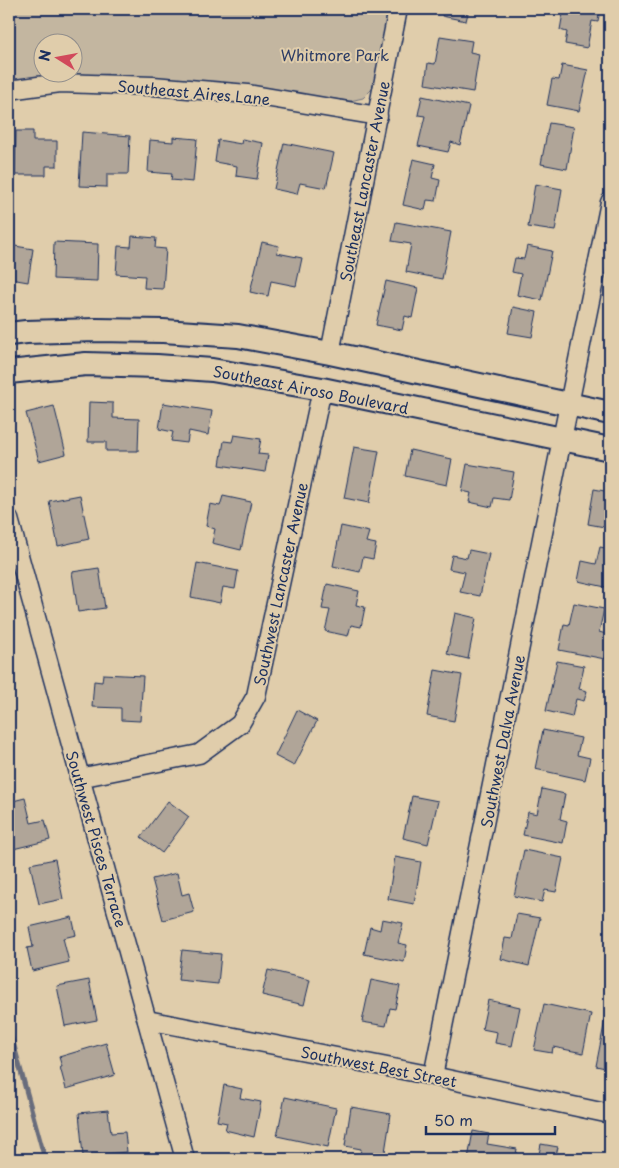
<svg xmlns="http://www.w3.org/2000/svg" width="619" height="1168" viewBox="0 0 619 1168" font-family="'Playpen Sans',sans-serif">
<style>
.green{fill:#c3b6a0;stroke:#6f727f;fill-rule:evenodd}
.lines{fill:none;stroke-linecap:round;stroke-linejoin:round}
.stream{stroke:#676c7c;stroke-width:5}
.building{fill:#b0a598;stroke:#1b2f5e}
.minor-casing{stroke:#1b2f5e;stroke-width:21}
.major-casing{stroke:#1b2f5e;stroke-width:26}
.minor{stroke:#e0cdab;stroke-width:18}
.major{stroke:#e0cdab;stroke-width:22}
.labels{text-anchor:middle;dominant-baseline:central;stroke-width:4;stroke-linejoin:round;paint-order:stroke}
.park-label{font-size:15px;fill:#2c3c65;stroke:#e0cdab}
.street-label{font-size:15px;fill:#1b2f5e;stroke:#e0cdab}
</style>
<rect width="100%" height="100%" fill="#e0cdab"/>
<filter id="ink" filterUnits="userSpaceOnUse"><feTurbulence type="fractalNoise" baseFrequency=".02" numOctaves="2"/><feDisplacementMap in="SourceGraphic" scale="10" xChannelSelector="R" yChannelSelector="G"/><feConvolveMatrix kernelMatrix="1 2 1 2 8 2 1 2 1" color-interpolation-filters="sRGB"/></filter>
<g filter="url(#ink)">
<path class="green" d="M 9,9 L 391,9 L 376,85 L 363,98 L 350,101 L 233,86 L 110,74 L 57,76 L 9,82 ZM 42,42 L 72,42 L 72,72 L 42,72 Z"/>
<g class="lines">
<polyline class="stream" points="9,1028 45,1159"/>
</g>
<g class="building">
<polygon points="444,9 469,9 466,21 442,16"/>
<polygon points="573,9 600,9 598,22 592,21 587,48 565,44 567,32 560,30 563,13 572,14"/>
<polygon points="440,36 472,41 470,52 479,54 473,92 425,84 428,63 435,64"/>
<polygon points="562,65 588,70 579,111 547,105 552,79 559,80"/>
<polygon points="422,96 469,106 460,145 451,142 448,152 418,146 425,116 418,115"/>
<polygon points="549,123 574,127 567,169 541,164"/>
<polygon points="16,131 33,131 33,141 57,141 57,166 46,166 46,175 15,175"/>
<polygon points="82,132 130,136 128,174 107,174 107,187 79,186"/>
<polygon points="173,137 197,139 193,182 171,180 172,174 148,172 150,140 173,142"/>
<polygon points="242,139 263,143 257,179 236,176 237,166 215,162 218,140 241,144"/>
<polygon points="284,143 334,153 326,188 300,183 297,194 274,189"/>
<polygon points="413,159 435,164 432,178 440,180 436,201 427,200 425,210 403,205"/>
<polygon points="535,184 562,189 555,231 528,227"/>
<polygon points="396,222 451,232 442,279 406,272 411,244 392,241"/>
<polygon points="132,236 156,238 155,248 166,249 163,289 144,288 145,276 116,274 118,246 131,247"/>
<polygon points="54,242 98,244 97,281 53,279"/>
<polygon points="262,242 279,246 277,253 302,258 296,286 271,281 268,296 250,292"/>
<polygon points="9,245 33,249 28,282 11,279 9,289"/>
<polygon points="527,246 552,251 542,300 517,295 521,274 512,272 515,258 524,259"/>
<polygon points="386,281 418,288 412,318 405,316 402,330 376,325"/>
<polygon points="513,307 537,312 532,337 508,333"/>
<polygon points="89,402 113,403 113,418 139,419 138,451 106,451 106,442 88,442"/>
<polygon points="163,403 212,411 208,435 189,431 187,443 171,441 173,432 159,429"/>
<polygon points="54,406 66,454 39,461 26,413"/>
<polygon points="234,435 261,439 258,454 268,455 265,472 220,465 224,441 232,442"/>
<polygon points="354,447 379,451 369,503 344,498"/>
<polygon points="410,450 452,459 447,485 405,476"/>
<polygon points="467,464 514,472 509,500 494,498 492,507 469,502 471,493 462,491"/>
<polygon points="594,489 610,492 610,528 588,524"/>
<polygon points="80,495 89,539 58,546 49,501"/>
<polygon points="223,496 251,502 241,550 212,543 215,529 206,526 210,504 220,506"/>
<polygon points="341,526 369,532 366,542 376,544 373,559 363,557 360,572 333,566"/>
<polygon points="600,547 610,549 610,588 578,581 582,561 596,564"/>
<polygon points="469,550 489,554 480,596 460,592 465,572 449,569 452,555 467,558"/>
<polygon points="197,563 238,571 235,589 223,587 220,603 191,597"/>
<polygon points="99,568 105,608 78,612 72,572"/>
<polygon points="327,584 359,591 356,605 365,607 361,627 351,625 348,636 325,631 330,610 322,609"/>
<polygon points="574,603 604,609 599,632 610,635 605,659 559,650 564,624 569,625"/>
<polygon points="455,613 476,618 468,659 447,654"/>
<polygon points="557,661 584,666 579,689 587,691 584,701 576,699 572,717 546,711"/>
<polygon points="435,670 462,675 454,721 427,716"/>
<polygon points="103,674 143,676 140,721 121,720 121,708 92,707 94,681 102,682"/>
<polygon points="297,710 317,721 294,766 275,756"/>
<polygon points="543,730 581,738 577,755 590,758 585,780 535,769"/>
<polygon points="542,789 565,794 560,819 567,821 563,843 523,835 528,812 537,814"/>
<polygon points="412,796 438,801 428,844 403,838"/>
<polygon points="25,798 31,823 45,820 50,840 9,850 9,802"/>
<polygon points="168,801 189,817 162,853 141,837"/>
<polygon points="524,850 563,858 556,892 545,890 542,902 514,896"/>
<polygon points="395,857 421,862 414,904 388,899"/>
<polygon points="55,859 63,899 39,904 30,864"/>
<polygon points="177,873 182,895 189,893 194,912 163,920 152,879"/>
<polygon points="517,914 540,918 529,966 501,959 505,938 512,939"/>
<polygon points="72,917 76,935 63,938 69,962 32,971 27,948 33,947 29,927"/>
<polygon points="382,919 403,923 398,943 407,945 404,962 364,954 370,927 380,930"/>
<polygon points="182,950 221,954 218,984 178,980"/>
<polygon points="268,970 310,980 304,1005 262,995"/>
<polygon points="89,980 97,1020 65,1026 57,986"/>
<polygon points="371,980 400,986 395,1009 390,1008 386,1026 362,1022"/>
<polygon points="488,1000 520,1007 512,1046 495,1043 497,1032 482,1029"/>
<polygon points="544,1004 591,1014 583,1053 553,1047 552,1053 534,1050"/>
<polygon points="607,1010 610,1011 610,1069 596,1066"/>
<polygon points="106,1043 115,1075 66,1089 60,1067 62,1067 59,1057"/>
<polygon points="224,1085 242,1089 240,1098 261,1102 254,1137 225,1130 227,1123 217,1121"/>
<polygon points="285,1097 336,1108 328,1147 277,1136"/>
<polygon points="351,1107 391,1114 384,1158 360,1155 361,1149 345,1146"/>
<polygon points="108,1110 111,1133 125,1132 127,1152 83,1156 79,1113"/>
<polygon points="473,1131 489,1134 487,1144 517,1149 515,1159 468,1159"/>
<polygon points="541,1144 558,1147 555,1159 538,1159"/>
</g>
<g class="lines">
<g class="minor-casing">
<g id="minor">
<polyline points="9,90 60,83 153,86 248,94 378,116"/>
<polyline points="330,353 398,9"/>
<polyline points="9,519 185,1159"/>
<polyline points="79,778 199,754 240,724 256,696 322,389"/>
<polyline points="147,1020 433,1076 610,1114"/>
<polyline points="433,1076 610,202"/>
</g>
</g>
<g class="major-casing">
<g id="major">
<polyline points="9,334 26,332 96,330 163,331 238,336 330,353 610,413"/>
<polyline points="9,372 86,364 157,366 212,370 322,389 610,449"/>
</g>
</g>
<use href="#minor" class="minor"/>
<use href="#major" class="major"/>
</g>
</g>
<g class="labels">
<g class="park-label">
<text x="335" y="54">Whitmore Park</text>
</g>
<g class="street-label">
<text transform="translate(194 92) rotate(5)">Southeast Aires Lane</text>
<text transform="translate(364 181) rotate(-79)">Southeast Lancaster Avenue</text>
<text transform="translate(311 389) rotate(11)">Southeast Airoso Boulevard</text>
<text transform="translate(280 584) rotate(-78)">Southwest Lancaster Avenue</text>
<text transform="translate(502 741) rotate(-79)">Southwest Dalva Avenue</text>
<text transform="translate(97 839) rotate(74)">Southwest Pisces Terrace</text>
<text transform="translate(379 1066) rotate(11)">Southwest Best Street</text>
</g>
</g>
<rect width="619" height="1168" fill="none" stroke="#e0cdab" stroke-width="30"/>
<rect x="15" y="15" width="589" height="1138" fill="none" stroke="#1b2f5e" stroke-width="2" filter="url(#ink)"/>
<g transform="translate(58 58) rotate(281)"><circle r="24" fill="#e0cdab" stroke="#918e8c"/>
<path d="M0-4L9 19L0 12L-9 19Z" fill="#d1495b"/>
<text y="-8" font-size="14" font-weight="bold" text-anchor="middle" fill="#1b2f5e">N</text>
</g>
<path d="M426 1126v8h129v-8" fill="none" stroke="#1b2f5e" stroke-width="2.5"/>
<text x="434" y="1126" font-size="15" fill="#1b2f5e" stroke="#e0cdab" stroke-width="4" paint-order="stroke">50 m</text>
</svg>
